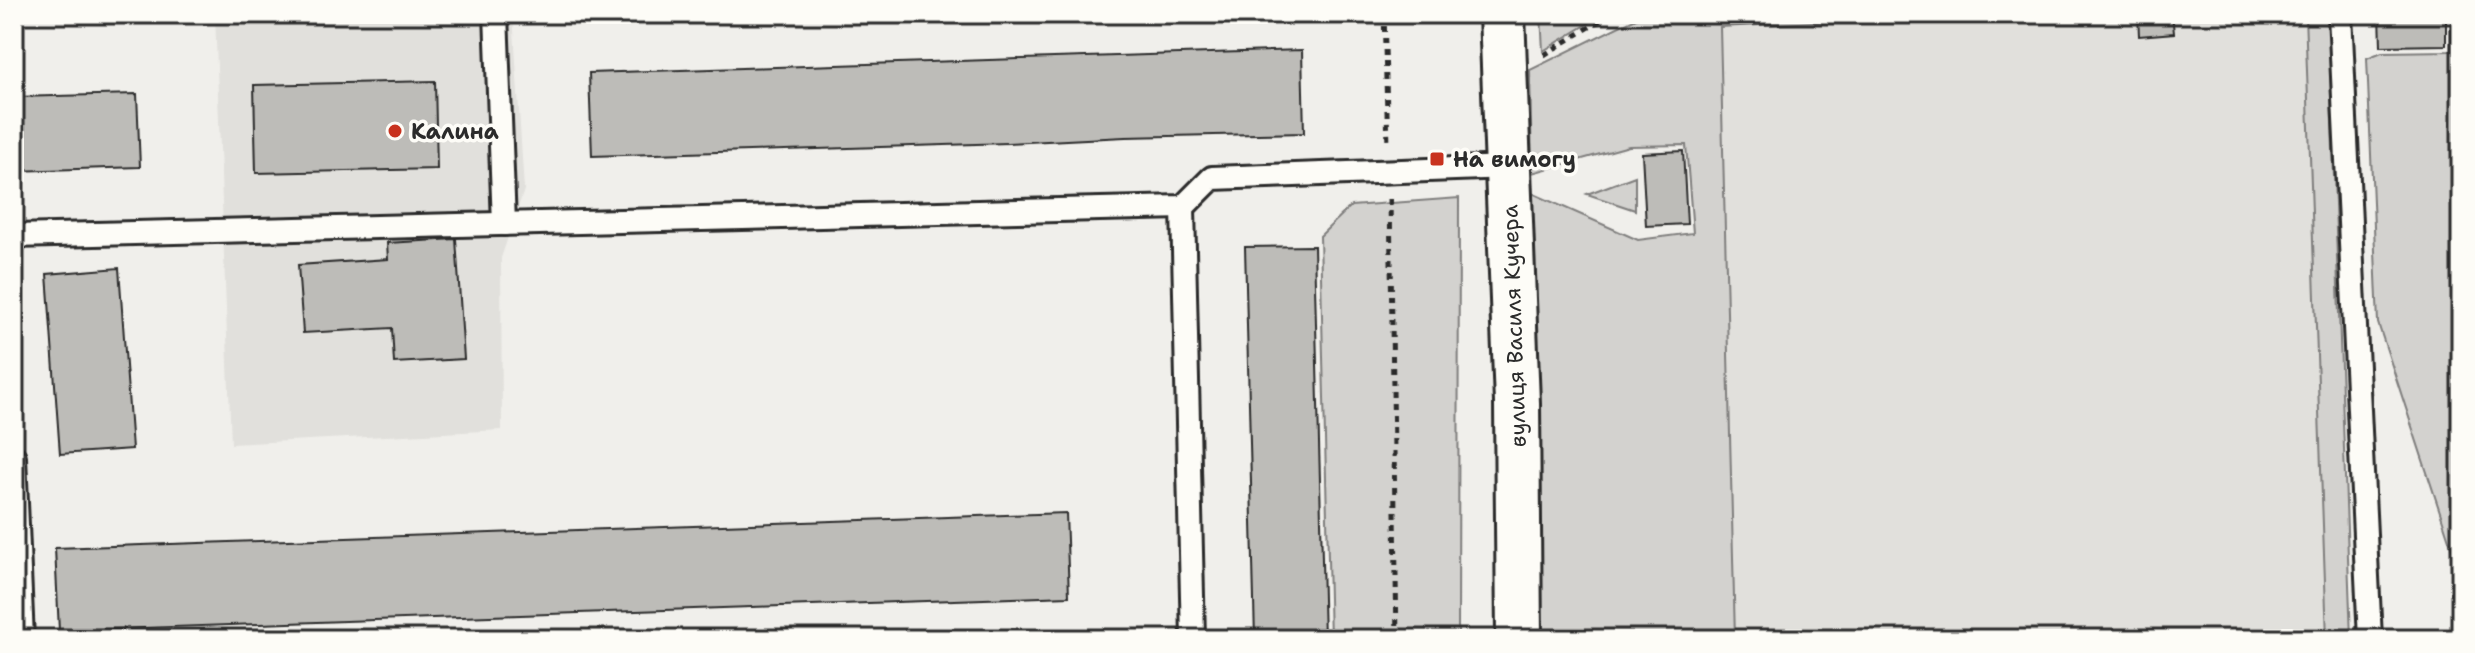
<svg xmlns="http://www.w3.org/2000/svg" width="2475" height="653" viewBox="0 0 2475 653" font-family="'Shantell Sans',sans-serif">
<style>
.built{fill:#e1e0dc}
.green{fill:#d3d2cf;stroke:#7f7e7d;stroke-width:2}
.building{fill:#bdbcb8;stroke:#2b2b2b;stroke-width:2}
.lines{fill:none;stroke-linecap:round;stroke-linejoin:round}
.service-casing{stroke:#2b2b2b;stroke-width:28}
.tertiary-casing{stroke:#2b2b2b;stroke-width:50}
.path{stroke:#2b2b2b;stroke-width:5;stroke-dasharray:6 6;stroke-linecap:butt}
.service{stroke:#fdfcf7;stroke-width:22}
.tertiary{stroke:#fdfcf7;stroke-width:44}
.poi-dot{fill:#c8321e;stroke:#fdfcf7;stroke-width:3}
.labels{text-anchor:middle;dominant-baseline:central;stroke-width:7;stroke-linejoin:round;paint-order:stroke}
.poi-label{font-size:22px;font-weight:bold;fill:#2b2b2b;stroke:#fdfcf7;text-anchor:start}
.street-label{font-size:22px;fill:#2b2b2b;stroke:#fdfcf7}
</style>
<rect width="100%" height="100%" fill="#f0efeb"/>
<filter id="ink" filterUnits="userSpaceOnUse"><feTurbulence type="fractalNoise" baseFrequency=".0125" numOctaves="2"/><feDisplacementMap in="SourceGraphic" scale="16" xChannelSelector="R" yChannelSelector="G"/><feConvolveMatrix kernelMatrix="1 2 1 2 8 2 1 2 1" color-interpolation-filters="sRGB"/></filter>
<g filter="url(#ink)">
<g class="built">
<polygon points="215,14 513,14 524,190 501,258 502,430 231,444"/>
<polygon points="1973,14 2305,14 2327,639 1735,639 1720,27"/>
</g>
<g class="green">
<polygon points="1541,14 1604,14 1543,51"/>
<polygon points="1644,14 1973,14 1720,27 1735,639 1541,639 1532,193 1638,240 1693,233 1686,145 1629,146 1532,173 1530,70"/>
<polygon points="2305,14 2328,14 2351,639 2327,639"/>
<polygon points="2451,14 2461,14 2461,576 2378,323 2367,58 2382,52 2451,51"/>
<polygon points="1635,176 1635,210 1587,194"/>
<polygon points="1459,198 1458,639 1330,639 1320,236 1351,206"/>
</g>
<g class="building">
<polygon points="2138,14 2172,14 2174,33 2139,36"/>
<polygon points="2380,14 2446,14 2446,45 2381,46"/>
<polygon points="1302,50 1304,133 1125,137 1008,143 592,156 589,73"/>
<polygon points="435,81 437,169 256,173 254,85"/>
<polygon points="137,94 140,167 14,171 14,97"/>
<polygon points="1683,151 1687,224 1646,226 1642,153"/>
<polygon points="456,239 464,359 394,363 392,328 303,333 298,265 388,259 387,243"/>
<polygon points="1314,246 1324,639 1255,639 1245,247"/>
<polygon points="119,268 132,449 60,454 47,274"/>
<polygon points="1066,513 1069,596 59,631 55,548"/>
</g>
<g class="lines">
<g class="service-casing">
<g id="service">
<polyline points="496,14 504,224"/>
<polyline points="2340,14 2370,639"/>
<polyline points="1183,207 1193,639"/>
<polyline points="14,236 1183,207 1212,178 1509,167"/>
<polyline points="14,457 22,639"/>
</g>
</g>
<g class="tertiary-casing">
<polyline id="tertiary" points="1502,14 1517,403 1519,639"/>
</g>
<g class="path">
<polyline points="1384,14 1388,145"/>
<polyline points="1544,55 1611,14"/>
<polyline points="1390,199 1397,639"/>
</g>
<use href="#service" class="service"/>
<use href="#tertiary" class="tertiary"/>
</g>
</g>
<g class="poi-dot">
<circle cx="395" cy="131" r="8"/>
<rect x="1429" y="151" width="16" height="16" rx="4"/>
</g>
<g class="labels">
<g class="poi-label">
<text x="411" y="131">Калина</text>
<text x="1453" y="159">На вимогу</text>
</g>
<g class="street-label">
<text transform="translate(1514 326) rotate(-92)">вулиця Василя Кучера</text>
</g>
</g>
<rect width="2475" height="653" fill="none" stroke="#fdfcf7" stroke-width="48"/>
<rect x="24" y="24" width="2427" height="605" fill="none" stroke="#2b2b2b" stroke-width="3" filter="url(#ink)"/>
</svg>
